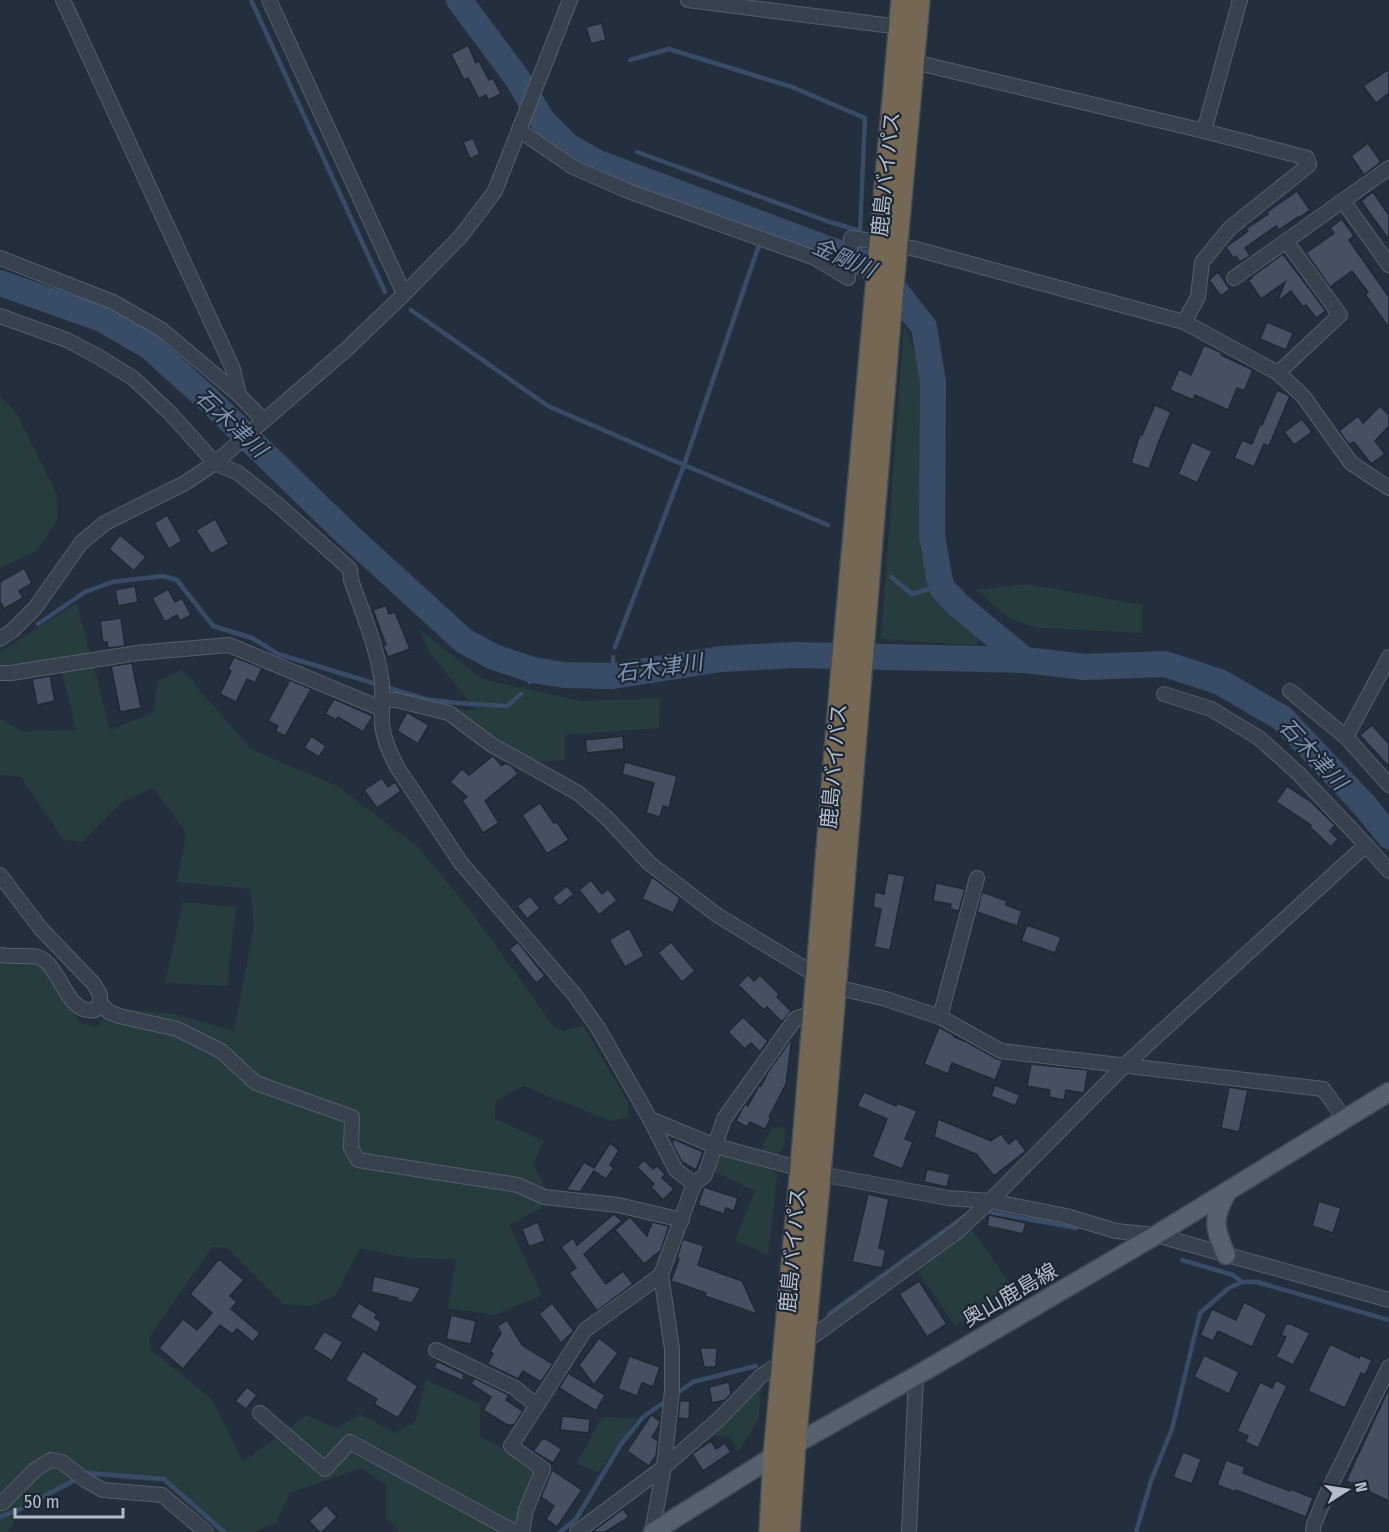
<svg xmlns="http://www.w3.org/2000/svg" width="1389" height="1532" viewBox="0 0 1389 1532" font-family="'Fira Sans Condensed','Noto Sans JP',sans-serif">
<style>
.green{fill:#263c3f}
.lines{fill:none;stroke-linecap:round;stroke-linejoin:round}
.stream{stroke:#394c67;stroke-width:4.5}
.river{stroke:#394c67;stroke-width:26}
.building{fill:#455162;stroke:#1f2835;stroke-width:1.5}
.minor-casing{stroke:#565f6c;stroke-width:16}
.major-casing{stroke:#414a57;stroke-width:21}
.highway-casing{stroke:#434c59;stroke-width:24}
.minor{stroke:#38414e;stroke-width:14}
.major{stroke:#56606e;stroke-width:18}
.highway{stroke:#746855;stroke-width:21}
.labels{text-anchor:middle;dominant-baseline:central;stroke-width:4.5;stroke-linejoin:round;paint-order:stroke}
.street-label{font-size:21px;fill:#b4bcc9;stroke:#1d2633}
.water-label{font-size:22px;font-style:italic;fill:#7c92b1;stroke:#1d2633}
</style>
<rect width="100%" height="100%" fill="#242f3e"/>
<g class="green">
<polygon points="904,324 921,372 920,548 930,588 975,633 979,641 974,645 881,639"/>
<polygon points="0,397 14,409 57,495 58,519 36,551 0,568"/>
<polygon points="1027,584 1143,605 1143,633 1037,628 1009,618 976,590"/>
<polygon points="77,603 110,730 153,713 158,681 182,670 252,750 337,786 418,847 470,910 554,1027 563,1031 583,1026 628,1102 628,1118 611,1121 523,1086 496,1101 495,1119 544,1141 533,1165 546,1188 541,1208 509,1225 542,1295 494,1315 448,1308 456,1259 407,1258 360,1248 335,1296 311,1306 283,1304 227,1248 212,1247 149,1337 151,1350 212,1400 243,1462 306,1415 336,1428 360,1414 395,1433 415,1422 426,1380 480,1404 480,1436 537,1469 526,1490 520,1525 513,1532 400,1532 386,1519 386,1485 361,1468 290,1493 276,1523 258,1530 256,1532 219,1532 162,1482 87,1477 17,1514 9,1532 0,1532 0,946 1,949 39,954 79,1022 96,1027 117,1008 175,1014 234,1031 254,925 250,889 177,882 186,833 154,788 125,800 82,842 64,840 21,777 0,775 0,719 22,731 76,730 59,661 5,670 0,663 0,652"/>
<polygon points="419,629 482,679 581,701 660,698 659,728 565,735 565,760 531,762 446,709 477,710 429,652"/>
<polygon points="183,902 236,907 227,986 165,983"/>
<polygon points="785,1127 784,1146 769,1168 777,1175 768,1255 735,1240 755,1191 711,1170 721,1138 761,1150 772,1128"/>
<polygon points="971,1228 1014,1290 955,1325 916,1268"/>
<polygon points="761,1383 759,1418 738,1452 730,1436 710,1435"/>
<polygon points="602,1417 637,1418 598,1473 577,1463"/>
</g>
<g class="lines">
<g class="stream">
<polyline points="251,0 385,292"/>
<polyline points="630,60 669,49 792,87 865,118 860,231 827,221 637,152"/>
<polyline points="763,235 769,227"/>
<polyline points="860,246 860,261"/>
<polyline points="411,310 548,406 684,465 828,525"/>
<polyline points="891,577 912,594 932,588 940,582"/>
<polyline points="38,624 85,592 112,582 163,576 177,580 213,626 252,638 278,654 425,699 457,703 507,706 521,694"/>
<polyline points="615,647 684,465 760,242"/>
<polyline points="613,676 613,657"/>
<polyline points="530,682 533,670"/>
<polyline points="983,1211 1076,1228"/>
<polyline points="1182,1260 1233,1275 1242,1282"/>
<polyline points="829,1314 965,1216"/>
<polyline points="676,1394 693,1382 756,1366"/>
<polyline points="0,1517 16,1511 88,1473 164,1479 224,1532"/>
<polyline points="560,1532 576,1519 621,1444 643,1417 669,1399"/>
<polyline points="1136,1532 1151,1481 1172,1429 1200,1313 1229,1288 1242,1282 1257,1282 1389,1320"/>
</g>
<g class="river">
<polyline points="459,0 517,78 542,120 569,147 598,163 860,261 884,276 924,327 933,382 932,536 940,582 943,589 958,605 1025,660"/>
<polyline points="0,283 102,319 150,347 211,402 348,535 464,641 494,657 533,670 564,675 613,676 721,659 793,655 1025,660 1085,667 1165,664 1220,682 1282,718 1366,807 1389,836"/>
</g>
</g>
<g class="building">
<polygon points="602,23 606,40 591,44 586,27"/>
<polygon points="468,45 476,63 479,61 489,80 493,78 501,94 488,100 486,95 479,99 468,78 464,80 451,54"/>
<polygon points="1389,69 1389,93 1376,103 1363,86"/>
<polygon points="473,138 480,154 470,159 463,142"/>
<polygon points="1368,143 1381,162 1364,175 1351,156"/>
<polygon points="1297,191 1310,210 1299,218 1298,217 1279,230 1276,226 1245,248 1250,256 1240,262 1236,256 1233,258 1226,247 1248,231 1246,229 1268,214 1267,212"/>
<polygon points="1373,192 1389,215 1389,240 1361,201"/>
<polygon points="1342,219 1354,236 1349,240 1389,297 1389,328 1365,294 1368,292 1352,271 1330,287 1306,253 1334,233 1330,228"/>
<polygon points="1283,254 1326,311 1316,318 1306,305 1303,307 1291,291 1277,302 1285,282 1261,299 1248,280 1252,278 1251,277"/>
<polygon points="1218,272 1230,289 1221,296 1209,280"/>
<polygon points="1267,322 1293,333 1286,350 1260,339"/>
<polygon points="1204,345 1222,353 1221,355 1253,370 1244,391 1237,388 1228,410 1195,395 1193,400 1170,390 1179,369 1191,375"/>
<polygon points="1277,390 1290,396 1269,446 1264,444 1254,467 1234,458 1242,440 1252,444 1260,424 1262,425"/>
<polygon points="1155,405 1171,412 1159,441 1149,469 1131,463 1140,434 1142,435"/>
<polygon points="1380,406 1389,415 1389,426 1375,441 1385,454 1371,464 1354,442 1349,445 1339,431 1358,416 1363,423"/>
<polygon points="1302,419 1312,432 1294,445 1284,432"/>
<polygon points="1192,442 1212,451 1197,483 1178,474"/>
<polygon points="167,515 182,541 169,549 154,523"/>
<polygon points="215,519 229,544 211,554 196,530"/>
<polygon points="120,535 146,557 134,571 109,549"/>
<polygon points="24,568 32,583 19,591 23,598 4,609 0,601 0,582"/>
<polygon points="135,586 138,602 118,606 115,590"/>
<polygon points="168,589 175,602 182,598 191,615 180,621 177,615 165,622 152,598"/>
<polygon points="386,605 389,614 395,612 410,649 388,657 383,645 386,645 373,610"/>
<polygon points="121,618 125,646 108,648 107,642 103,642 100,621"/>
<polygon points="234,657 262,668 255,683 247,679 236,702 220,694 231,671 228,669"/>
<polygon points="132,663 141,708 120,712 111,666"/>
<polygon points="50,676 55,701 37,705 32,679"/>
<polygon points="290,680 311,689 285,736 275,731 278,726 268,721"/>
<polygon points="334,699 373,716 363,732 338,717 336,720 325,714"/>
<polygon points="407,712 429,725 418,744 397,731"/>
<polygon points="1372,725 1389,744 1389,767 1360,735"/>
<polygon points="311,736 326,746 319,757 304,748"/>
<polygon points="623,736 624,749 587,753 585,740"/>
<polygon points="493,756 502,766 505,763 512,766 518,774 485,801 499,823 483,833 462,800 467,797 450,782 462,769 469,775"/>
<polygon points="625,762 677,776 669,808 663,806 660,817 646,813 654,783 622,774"/>
<polygon points="382,778 388,787 395,782 401,791 377,808 364,790"/>
<polygon points="1287,786 1310,801 1335,825 1330,831 1338,839 1331,847 1310,827 1311,825 1276,802"/>
<polygon points="540,803 554,823 557,822 569,840 547,854 522,815"/>
<polygon points="888,873 905,876 890,950 874,947 881,909 873,907 875,892 884,894"/>
<polygon points="652,877 680,898 673,913 642,899"/>
<polygon points="591,880 602,894 608,889 617,900 599,915 579,890"/>
<polygon points="936,883 965,889 959,911 950,909 951,904 933,901"/>
<polygon points="567,886 574,894 559,906 552,898"/>
<polygon points="982,892 1007,901 1006,905 1022,911 1017,926 977,912"/>
<polygon points="530,896 540,908 527,919 517,906"/>
<polygon points="1027,925 1061,937 1055,953 1021,941"/>
<polygon points="629,928 644,956 625,967 609,940"/>
<polygon points="518,942 545,976 536,983 509,949"/>
<polygon points="671,942 695,971 682,982 658,953"/>
<polygon points="748,975 754,981 760,975 779,994 777,997 791,1011 782,1022 767,1007 764,1010 738,985"/>
<polygon points="743,1017 768,1041 760,1052 751,1043 745,1049 728,1032"/>
<polygon points="939,1027 955,1036 954,1037 967,1042 997,1059 1003,1060 995,1080 952,1063 948,1074 924,1064"/>
<polygon points="792,1038 786,1084 769,1117 771,1118 765,1129 750,1122 747,1127 736,1121 742,1109 745,1104 748,1106 758,1087 759,1085 761,1086 768,1072"/>
<polygon points="1031,1064 1088,1070 1084,1093 1066,1090 1064,1100 1049,1097 1050,1090 1027,1086"/>
<polygon points="995,1085 1020,1095 1015,1106 991,1096"/>
<polygon points="1229,1087 1248,1090 1239,1132 1221,1128"/>
<polygon points="864,1092 896,1106 897,1103 917,1111 905,1139 913,1142 902,1169 872,1157 887,1119 857,1106"/>
<polygon points="938,1119 991,1141 1001,1134 1009,1144 1016,1138 1026,1151 994,1176 976,1154 934,1137"/>
<polygon points="674,1139 703,1152 696,1170 682,1162 672,1143"/>
<polygon points="610,1143 619,1150 610,1165 614,1168 606,1179 594,1171 580,1192 566,1190 584,1162 594,1168"/>
<polygon points="644,1160 653,1169 657,1166 665,1174 662,1178 674,1189 663,1200 651,1187 654,1184 637,1167"/>
<polygon points="927,1169 950,1174 947,1187 924,1182"/>
<polygon points="704,1187 738,1198 734,1211 726,1208 724,1214 698,1205"/>
<polygon points="868,1194 889,1199 879,1248 886,1250 882,1268 852,1262"/>
<polygon points="1319,1201 1341,1208 1333,1233 1312,1226"/>
<polygon points="614,1214 622,1221 584,1254 606,1284 623,1271 633,1284 597,1311 569,1273 576,1268 561,1247 573,1238 577,1245"/>
<polygon points="989,1215 1026,1223 1023,1234 987,1226"/>
<polygon points="630,1217 647,1236 649,1230 644,1226 650,1228 652,1222 669,1226 661,1250 644,1264 615,1230"/>
<polygon points="538,1222 545,1241 529,1247 522,1229"/>
<polygon points="683,1239 704,1246 698,1265 742,1281 757,1314 705,1296 706,1293 671,1281 679,1259 677,1257"/>
<polygon points="219,1259 244,1280 230,1296 237,1302 231,1309 260,1333 253,1342 237,1329 232,1334 220,1325 183,1369 159,1348 183,1319 197,1330 212,1313 190,1294"/>
<polygon points="374,1276 394,1281 421,1288 412,1303 397,1300 398,1298 371,1292"/>
<polygon points="919,1281 947,1324 927,1337 899,1294"/>
<polygon points="1244,1302 1267,1314 1252,1347 1218,1331 1213,1341 1200,1335 1212,1309 1236,1320"/>
<polygon points="359,1303 377,1314 375,1318 381,1322 377,1333 350,1317"/>
<polygon points="552,1303 574,1331 561,1343 539,1314"/>
<polygon points="451,1315 476,1321 471,1344 446,1339"/>
<polygon points="507,1320 522,1345 553,1364 541,1382 523,1371 518,1379 487,1364 493,1354 490,1352 501,1333 497,1326"/>
<polygon points="1286,1324 1291,1324 1310,1333 1293,1365 1276,1357 1286,1337 1281,1335"/>
<polygon points="324,1331 343,1342 332,1361 313,1349"/>
<polygon points="599,1338 618,1353 594,1385 579,1365"/>
<polygon points="1330,1344 1359,1358 1360,1355 1372,1360 1365,1375 1361,1373 1345,1408 1308,1391"/>
<polygon points="700,1348 717,1348 716,1367 704,1367"/>
<polygon points="363,1351 418,1386 398,1418 374,1404 377,1399 345,1380"/>
<polygon points="1204,1355 1239,1372 1229,1394 1194,1377"/>
<polygon points="629,1356 660,1367 653,1387 642,1383 637,1396 618,1389"/>
<polygon points="437,1361 464,1374 463,1381 434,1368"/>
<polygon points="568,1373 605,1395 596,1411 559,1388"/>
<polygon points="474,1378 509,1395 506,1400 523,1411 514,1425 507,1425 483,1410 491,1397 471,1384"/>
<polygon points="1276,1380 1287,1386 1258,1448 1245,1442 1248,1436 1237,1431 1260,1382 1272,1388"/>
<polygon points="729,1382 731,1394 725,1400 712,1403 709,1387"/>
<polygon points="247,1387 257,1395 246,1409 235,1401"/>
<polygon points="1389,1388 1389,1501 1346,1481"/>
<polygon points="680,1401 690,1401 689,1419 678,1418"/>
<polygon points="651,1415 660,1421 659,1426 652,1437 658,1441 656,1456 649,1466 627,1451"/>
<polygon points="562,1416 590,1419 589,1433 560,1430"/>
<polygon points="542,1439 546,1439 562,1449 553,1463 533,1451"/>
<polygon points="711,1441 716,1449 725,1443 731,1452 703,1471 692,1454"/>
<polygon points="1183,1452 1201,1459 1192,1484 1173,1477"/>
<polygon points="1226,1460 1245,1467 1243,1473 1290,1491 1291,1489 1313,1498 1306,1517 1236,1490 1236,1492 1217,1485"/>
<polygon points="552,1470 582,1490 557,1527 546,1519 554,1506 541,1497"/>
<polygon points="326,1505 337,1517 322,1532 319,1532 309,1521"/>
<polygon points="623,1509 629,1517 605,1532 592,1532"/>
</g>
<g class="lines">
<g class="minor-casing">
<g id="minor">
<polyline points="63,0 233,369 239,395 264,421"/>
<polyline points="269,0 404,294"/>
<polyline points="688,0 900,27"/>
<polyline points="914,62 1204,131 1307,158 1309,165 1230,228 1202,262 1198,297 1184,322"/>
<polyline points="519,130 573,167 628,191 815,258 848,278 851,238 880,242"/>
<polyline points="1204,131 1240,0"/>
<polyline points="1343,201 1389,265"/>
<polyline points="897,246 916,249 1184,322 1278,373 1303,396 1351,463 1389,488"/>
<polyline points="0,258 113,302 162,330 239,395"/>
<polyline points="1234,278 1389,168"/>
<path d="M 0,316 L 67,340 L 99,357 L 133,378 L 170,413 L 215,463 L 238,473 L 277,504 L 350,569 L 351,580 C 362,611 376,644 381,677 C 384,693 381,708 382,723 C 383,738 390,753 397,767 L 461,863 L 574,994 L 598,1028 L 650,1119 L 715,1146 L 820,1174 L 948,1198 L 990,1201 L 1066,1216 L 1116,1231 L 1156,1235 L 1389,1300"/>
<polyline points="1278,373 1340,315 1286,241"/>
<polyline points="0,639 13,630 35,608 81,543 105,523 185,483 215,463 348,348 404,294 461,236 495,191 570,0"/>
<polyline points="0,673 11,673 137,653 229,645 382,709"/>
<polyline points="1290,691 1346,737 1389,785"/>
<polyline points="1164,694 1211,709 1259,738 1298,773 1366,845 1389,871"/>
<polyline points="383,700 396,700 449,713 492,745 578,793 607,818 649,863 717,915 801,966 817,977"/>
<polyline points="1346,737 1389,657"/>
<polyline points="0,875 41,929 94,984 100,995 100,1003 109,1012 119,1016 177,1029 221,1051 256,1083 352,1117 351,1148 358,1160 518,1185 544,1197 618,1205 682,1220"/>
<path d="M 0,955 C 10,957 30,955 38,957 C 61,965 66,1016 95,1010 L 100,1003"/>
<polyline points="836,987 886,999 940,1017 1001,1051 1323,1089 1345,1119"/>
<polyline points="940,1017 977,878"/>
<polyline points="650,1119 676,1170 694,1184"/>
<polyline points="805,1342 958,1231 990,1201 1125,1065 1366,845"/>
<polyline points="436,1350 515,1388 537,1406"/>
<polyline points="260,1413 325,1469 350,1442 515,1532"/>
<polyline points="0,1503 2,1503 36,1469 51,1460 62,1462 85,1480 103,1490 162,1495 206,1532"/>
<polyline points="522,1532 526,1510 543,1469 511,1446 585,1330 661,1275"/>
<polyline points="577,1532 664,1467 718,1420 761,1376 783,1361"/>
<polyline points="652,1532 664,1467 672,1391 672,1349 661,1275 694,1184 705,1175 724,1119 795,1019 814,1012"/>
<polyline points="909,1532 916,1376"/>
<polyline points="1313,1532 1314,1524 1328,1491 1389,1367"/>
</g>
</g>
<g class="major-casing">
<g id="major">
<path d="M 1226,1255 C 1214,1227 1212,1219 1227,1192"/>
<polyline points="653,1532 774,1456 916,1376 1156,1235 1389,1092"/>
</g>
</g>
<g class="highway-casing">
<g id="highway">
<polyline points="770,1532 774,1456 801,1168 841,679 902,0"/>
<polyline points="789,1532 795,1444 820,1174 890,319 919,0"/>
</g>
</g>
<use href="#minor" class="minor"/>
<use href="#major" class="major"/>
<use href="#highway" class="highway"/>
</g>
<g class="labels">
<g class="street-label">
<text transform="translate(886 174) rotate(-84)">鹿島バイパス</text>
<text transform="translate(834 766) rotate(-85)">鹿島バイパス</text>
<text transform="translate(793 1250) rotate(-85)">鹿島バイパス</text>
<text transform="translate(1010 1295) rotate(-30)">奥山鹿島線</text>
</g>
<g class="water-label">
<text transform="translate(844 258) rotate(24)">金剛川</text>
<text transform="translate(231 423) rotate(43)">石木津川</text>
<text transform="translate(659 668) rotate(-8)">石木津川</text>
<text transform="translate(1313 754) rotate(47)">石木津川</text>
</g>
</g>
<g transform="translate(1347 1490) rotate(78)" stroke="#1d2633" stroke-width="4.5" paint-order="stroke">
<path d="M0-4.5L10 22L0 15L-10 22Z" fill="#b4bcc9"/>
<text y="-9" font-size="16" font-weight="bold" text-anchor="middle" fill="#b4bcc9">N</text>
</g>
<path d="M15 1508v9h108v-9" fill="none" stroke="#b4bcc9" stroke-width="3"/>
<text x="24" y="1508" font-size="18" fill="#b4bcc9" stroke="#1d2633" stroke-width="4.5" paint-order="stroke">50 m</text>
</svg>
